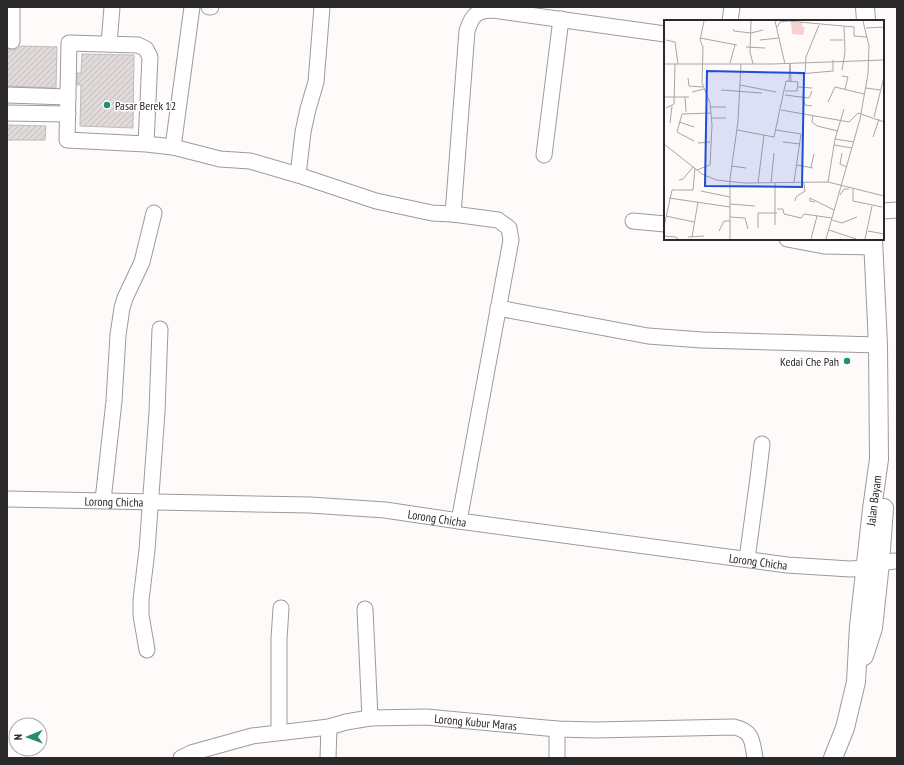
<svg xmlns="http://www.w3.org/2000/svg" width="904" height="765" viewBox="0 0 904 765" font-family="'PT Sans Narrow',sans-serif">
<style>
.building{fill:url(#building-hatch);stroke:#c0baba}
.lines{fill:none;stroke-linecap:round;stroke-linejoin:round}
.minor-casing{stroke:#9f9a9a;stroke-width:17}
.major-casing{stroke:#9f9a9a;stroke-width:20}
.minor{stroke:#fff;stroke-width:15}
.major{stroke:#fff;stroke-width:18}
.poi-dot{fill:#268e6b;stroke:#fff;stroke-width:1.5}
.labels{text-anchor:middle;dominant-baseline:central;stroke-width:3;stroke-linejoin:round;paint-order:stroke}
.poi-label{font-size:12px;fill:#2a2828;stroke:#fff;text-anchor:start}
.street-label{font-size:12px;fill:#2a2828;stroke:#fff}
.inset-road{fill:none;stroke:#aaa6a6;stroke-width:1}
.view{fill:#1d4ed8;fill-opacity:0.15;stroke:#1d4ed8;stroke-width:2}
.inset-edge{fill:none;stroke:#2a2828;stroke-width:2}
</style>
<defs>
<pattern id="building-hatch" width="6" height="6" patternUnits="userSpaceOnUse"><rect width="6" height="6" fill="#e0dadb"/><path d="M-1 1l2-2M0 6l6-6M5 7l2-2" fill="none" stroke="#c0bbbc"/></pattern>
</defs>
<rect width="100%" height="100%" fill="#fffafa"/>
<g class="building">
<polygon points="20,46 57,47 56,88 7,86 7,48 12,50 17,49"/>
<polygon points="82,54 134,55 133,128 80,126 81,85 77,85 77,73 81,73"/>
<polygon points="7,125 46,126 45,140 7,140"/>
</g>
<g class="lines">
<g class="minor-casing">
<g id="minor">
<polyline points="12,7 12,41"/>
<polyline points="209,7 211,7"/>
<polyline points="730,21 732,7"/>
<polyline points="109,44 112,7"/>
<polyline points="7,95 68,97"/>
<polyline points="7,113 68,114"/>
<polyline points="146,144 150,57 146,49 138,45 69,43 67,140 146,144 173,147 220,159 250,161 298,175 376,201 432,213 453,214 498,220 509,228 511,240 459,521"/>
<polyline points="173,147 192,7"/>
<polyline points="544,155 561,19"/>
<polyline points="298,175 303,132 308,109 316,82 322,7"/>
<polyline points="883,211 897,210"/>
<path d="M 453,214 L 467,31 C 472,15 477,10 493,10 L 665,34"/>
<polyline points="633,221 665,224"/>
<polyline points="787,239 824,246 873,247"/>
<polyline points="498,308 648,336 702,340 878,345"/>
<path id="s1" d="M 7,499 L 310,505 L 385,510 L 459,521 L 787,565 L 850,569 C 866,569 881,561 897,561"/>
<polyline points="103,500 114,401 118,335 122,308 125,298 142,262 154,213"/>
<polyline points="747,559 758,478 762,444"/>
<polyline points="365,609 370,718"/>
<polyline points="147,650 141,615 141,600 147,550 157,412 160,329"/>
<polyline points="279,732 279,639 281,608"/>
<path id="s2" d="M 181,758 L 191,753 L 252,736 L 329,727 L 346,722 L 370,718 L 426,717 L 557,729 L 595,730 L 734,727 C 753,731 752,741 755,758"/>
<polyline points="328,758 329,727"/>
<polyline points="557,758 557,729"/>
</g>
</g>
<g class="major-casing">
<g id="major">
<polyline points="865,7 866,21"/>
<polyline points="864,656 873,628 880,563 884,508"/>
<path id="s3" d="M 833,758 L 845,728 L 856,682 L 859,626 L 872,509 L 879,459 L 878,345 L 873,239"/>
</g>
</g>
<use href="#minor" class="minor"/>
<use href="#major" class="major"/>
</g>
<g class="poi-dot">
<circle cx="107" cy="105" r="4"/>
<circle cx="847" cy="361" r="4"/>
</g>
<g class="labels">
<g class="poi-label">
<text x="115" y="105">Pasar Berek 12</text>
<text x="839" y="361" text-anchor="end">Kedai Che Pah</text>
</g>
<g class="street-label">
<text stroke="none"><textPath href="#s3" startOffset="262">Jalan Bayam</textPath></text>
<text stroke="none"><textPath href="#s1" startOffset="107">Lorong Chicha</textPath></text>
<text stroke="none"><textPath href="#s1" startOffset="431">Lorong Chicha</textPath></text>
<text stroke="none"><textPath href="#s1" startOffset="755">Lorong Chicha</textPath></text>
<text stroke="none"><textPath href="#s2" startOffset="300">Lorong Kubur Maras</textPath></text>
</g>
</g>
<g transform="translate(664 20)">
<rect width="220" height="220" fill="#fffafa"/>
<path d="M 127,2 L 138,3 L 138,7 L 141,7 L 139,15 L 128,14 Z" fill="#f9d0d2"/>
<path class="inset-road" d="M 87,1 L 86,32 L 89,44M 111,1 L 121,44M 113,7 L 116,2 L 124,1 L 190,7 L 190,16 L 203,17M 202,8 L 220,7M 69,9 L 70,11 L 87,13 L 99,10M 36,18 L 73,25M 2,20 L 11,22 L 14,44M 96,20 L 115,18M 166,20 L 179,20M 82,27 L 101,28M 66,43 L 71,25M 0,44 L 108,44 L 220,40M 126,44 L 127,61M 178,50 L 181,32 L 180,7M 135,54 L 169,51 L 169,40M 141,54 L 142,37 L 155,5M 178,56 L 184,57 L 181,69M 24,58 L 25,66 L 39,67M 125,61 L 126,44M 76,65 L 112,72M 134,67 L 148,68M 202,68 L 216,70M 57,70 L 98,73M 28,72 L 40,69M 121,75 L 145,78 L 148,71M 0,77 L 25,77M 21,77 L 22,92M 139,77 L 141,85 L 148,86M 164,82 L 171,67 L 200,74M 46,87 L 62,87M 2,88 L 10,84 L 11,44M 117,90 L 185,102 L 194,93 L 220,102M 149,95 L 148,102 L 153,106 L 174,111M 210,97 L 220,57M 48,98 L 62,98M 15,102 L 30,107M 6,103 L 8,86M 73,110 L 110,117 L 122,61 L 134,62 L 133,71 L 121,71M 112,110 L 137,114 L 130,162M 209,117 L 215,99M 171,119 L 190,122M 30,121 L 13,112 L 18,94 L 47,93M 119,122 L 136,124M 34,123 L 46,122M 0,124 L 38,154 L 52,160 L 80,163 L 164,162 L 220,176M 170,125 L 188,128M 178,133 L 176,144 L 183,147M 133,145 L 149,148M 67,146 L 82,148M 147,147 L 150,134M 33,150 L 46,145 L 48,105 L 46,83 L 38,63 L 39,27 L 36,20 L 40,1M 15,160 L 19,159 L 29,147M 164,162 L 171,119 L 180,89M 94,163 L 100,115M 107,163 L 110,133M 111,163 L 111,205M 189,169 L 189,181 L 218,187M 8,170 L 29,170 L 31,148M 37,171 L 66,177M 176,175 L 180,169 L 185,169M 5,178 L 66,187M 131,181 L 132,177 L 141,171 L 140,163M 151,182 L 146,181 L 146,178 L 170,190M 66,184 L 91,186M 113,189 L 119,189 L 120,194 L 137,198 L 140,194 L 168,198M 2,196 L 30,202M 66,197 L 81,198 L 84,209M 168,200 L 178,203 L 193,197M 0,207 L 8,170M 94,208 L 94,193 L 113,193M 165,210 L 192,219M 55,211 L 60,201 L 66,201M 204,211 L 220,214M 0,216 L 12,217 L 14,219M 24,217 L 40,216M 28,217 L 34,182M 66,219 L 66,159 L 74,101 L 77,44M 147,219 L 153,196M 162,219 L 196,99 L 204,54 L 205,26 L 199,1M 201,219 L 208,186"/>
<path class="view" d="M 43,51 L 140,53 L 138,167 L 41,166 Z"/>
<rect width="220" height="220" class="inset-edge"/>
</g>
<rect width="904" height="765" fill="none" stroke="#2a2828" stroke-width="16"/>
<g transform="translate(28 737) rotate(269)"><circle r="19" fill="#ffffff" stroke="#aaa9a9"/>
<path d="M0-3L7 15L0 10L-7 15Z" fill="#268e6b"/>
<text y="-6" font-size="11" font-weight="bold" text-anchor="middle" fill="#2a2828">N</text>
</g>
</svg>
